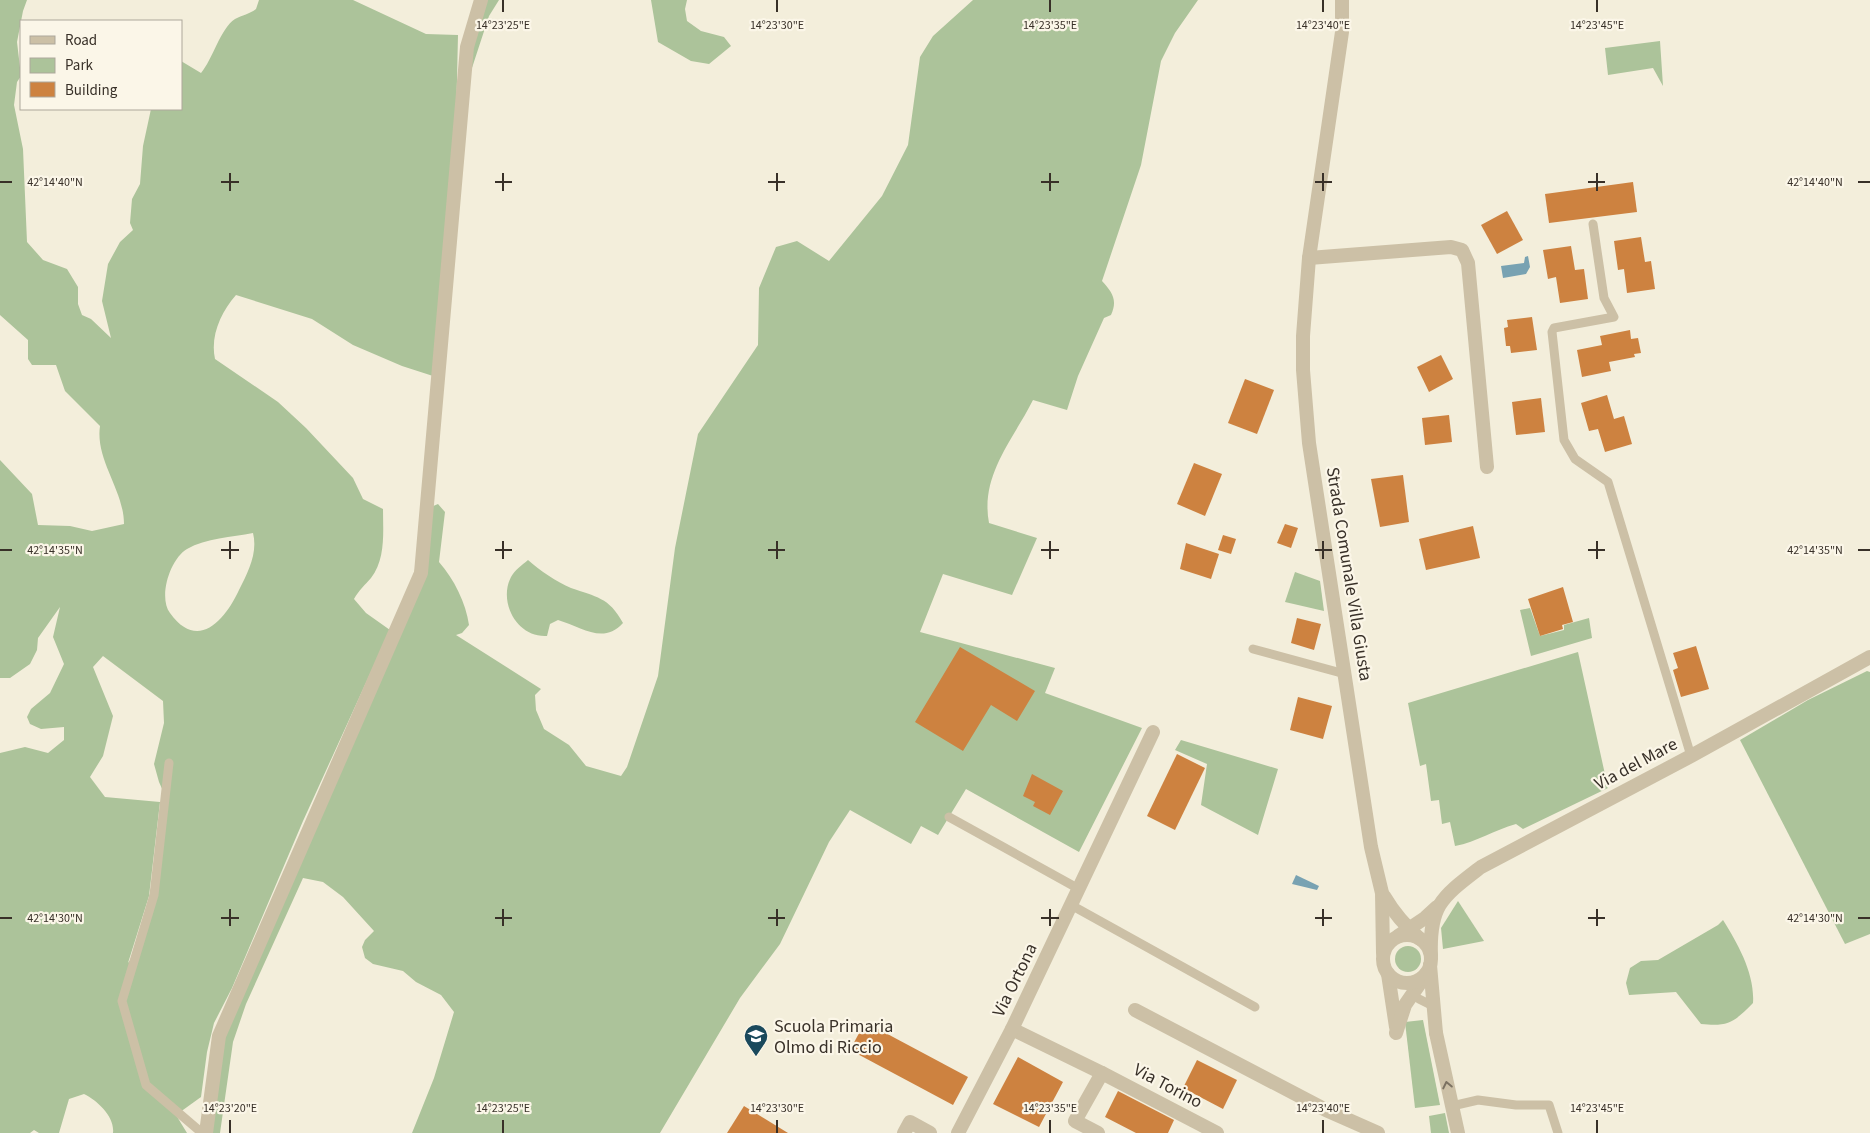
<svg xmlns="http://www.w3.org/2000/svg" width="1870" height="1133" viewBox="0 0 1870 1133" font-family="'Source Sans 3',sans-serif">
<style>
.green{fill:#acc39a;fill-rule:evenodd}
.water{fill:#78a2b2}
.building{fill:#cd8240}
.lines{fill:none;stroke-linecap:round;stroke-linejoin:round}
.service{stroke:#ccc0a6;stroke-width:9}
.minor{stroke:#ccc0a6;stroke-width:14}
.tertiary{stroke:#ccc0a6;stroke-width:14}
.oneway{stroke:#7b7161}
.ticks{fill:none;stroke:#383028;stroke-width:2}
.labels{text-anchor:middle;dominant-baseline:central;stroke-width:4.5;stroke-linejoin:round;paint-order:stroke}
.street-label{font-size:18px;fill:#383028;stroke:#fbf6e8}
.poi-label{font-size:18px;fill:#383028;stroke:#fbf6e8;text-anchor:start}
.ticks-label{font-size:12px;text-anchor:middle;fill:#383028;stroke:#fbf6e8;stroke-width:4.5;stroke-linejoin:round;paint-order:stroke}
</style>
<rect width="100%" height="100%" fill="#f3eedb"/>
<g class="green">
<path d="M 0,0 L 27,0 L 23,11 L 17,42 L 21,76 L 17,82 L 14,105 L 23,149 L 27,242 L 43,260 L 67,269 L 78,287 L 78,304 L 82,315 L 91,319 L 111,338 L 102,301 L 108,264 L 120,242 L 133,230 L 130,223 L 132,199 L 140,184 L 143,146 L 151,109 L 181,109 L 181,61 L 201,73 C 213,59 220,29 235,19 C 242,15 250,14 256,9 L 259,0 L 353,0 L 426,34 L 458,35 L 456,123 L 433,376 L 402,366 L 353,345 L 312,319 L 236,295 C 221,312 210,336 215,359 L 278,402 L 306,428 L 353,478 L 363,499 L 383,509 C 383,531 386,559 371,578 C 365,585 359,590 354,599 L 366,613 L 390,630 L 303,821 L 232,988 L 214,1023 L 207,1052 L 201,1097 L 176,1115 L 187,1133 L 113,1133 C 115,1117 98,1101 84,1094 L 69,1099 L 59,1133 L 39,1133 L 34,1130 L 30,1133 L 0,1133 L 0,753 L 25,747 L 48,753 L 64,740 L 64,727 L 41,729 L 30,724 L 27,717 L 31,709 L 50,693 L 64,664 L 53,637 L 60,607 L 38,638 L 37,650 L 30,664 L 10,678 L 0,678 L 0,460 L 32,494 L 38,525 L 70,526 L 92,531 L 124,524 C 124,490 95,460 100,426 L 65,391 L 56,365 L 32,365 L 28,359 L 28,340 L 0,315 ZM 253,533 C 258,553 248,572 239,590 C 225,620 198,652 170,613 C 158,597 170,559 187,549 C 206,538 232,537 253,533 ZM 103,656 L 163,701 L 164,723 L 154,764 L 159,782 L 168,802 L 139,949 L 128,963 L 149,896 L 160,802 L 105,797 L 90,777 L 103,756 L 113,716 L 93,667 Z"/>
<polygon points="486,0 499,0 489,16 469,77 476,28"/>
<polygon points="651,0 687,0 685,9 687,21 701,31 724,37 731,46 709,64 691,61 658,42"/>
<path d="M 973,0 L 1198,0 L 1175,33 L 1161,61 L 1141,165 L 1102,281 C 1112,292 1118,300 1111,315 L 1104,318 L 1078,376 L 1067,410 L 1033,400 C 1013,440 980,475 989,523 L 1037,538 L 1012,595 L 943,574 L 920,632 L 1055,668 L 1045,693 L 1142,728 L 1079,852 L 966,789 L 938,835 L 921,826 L 911,844 L 850,810 L 829,842 L 780,944 L 740,998 L 660,1133 L 412,1133 L 434,1078 L 454,1012 L 441,995 L 416,982 L 403,971 L 373,964 L 365,958 L 362,947 L 365,940 L 374,931 L 343,897 L 323,882 L 303,878 L 246,1004 L 233,1042 L 220,1133 L 209,1133 L 221,1045 L 398,635 L 431,507 L 438,504 L 445,512 L 439,562 C 454,579 466,603 469,625 L 462,633 L 456,635 L 541,689 L 535,695 L 536,710 L 544,729 L 569,745 L 586,766 L 621,776 L 627,767 L 658,676 L 675,548 L 698,434 L 758,345 L 759,288 L 776,247 L 797,241 L 829,261 L 882,196 L 908,145 L 920,57 L 933,36 Z"/>
<polygon points="1660,41 1663,86 1653,68 1608,75 1605,48"/>
<path d="M 528,560 C 539,570 557,582 571,588 C 596,597 609,597 623,623 C 603,645 582,627 558,620 L 550,624 L 547,636 C 517,638 498,602 511,577 C 515,570 522,565 528,560 Z"/>
<polygon points="1295,572 1320,581 1324,611 1285,602"/>
<polygon points="1530,608 1540,636 1564,630 1564,625 1589,618 1592,638 1531,656 1520,610"/>
<path d="M 1578,652 L 1608,788 L 1523,829 L 1516,824 C 1494,830 1477,842 1455,846 L 1450,822 L 1442,824 L 1439,800 L 1431,801 L 1426,764 L 1420,766 L 1408,703 Z"/>
<polygon points="1867,671 1870,672 1870,934 1845,944 1740,740 1808,700"/>
<polygon points="1181,740 1278,769 1258,835 1201,805 1207,764 1175,750"/>
<polygon points="1458,901 1484,941 1443,949 1441,928"/>
<path d="M 1723,920 C 1738,944 1755,974 1753,1003 C 1734,1022 1729,1027 1701,1024 L 1676,992 L 1629,995 L 1626,983 L 1630,968 L 1641,961 L 1658,960 L 1718,925 Z"/>
<circle cx="1408" cy="959" r="13"/>
<polygon points="1423,1020 1440,1105 1415,1108 1405,1022"/>
<polygon points="1445,1113 1449,1133 1431,1133 1429,1116"/>
</g>
<g class="water">
<polygon points="1528,256 1530,267 1526,274 1503,278 1501,266 1524,263 1525,257"/>
<polygon points="1296,875 1319,886 1317,890 1292,884"/>
</g>
<g class="building">
<polygon points="1633,182 1637,212 1549,223 1545,194"/>
<polygon points="1507,211 1523,240 1497,254 1481,225"/>
<polygon points="1641,237 1645,262 1651,261 1655,289 1627,293 1624,269 1618,270 1614,241"/>
<polygon points="1571,246 1575,270 1584,269 1588,299 1560,303 1556,277 1548,279 1543,250"/>
<polygon points="1532,317 1537,350 1511,353 1510,346 1506,346 1504,328 1508,327 1507,320"/>
<polygon points="1630,330 1631,339 1638,338 1641,353 1634,354 1635,357 1609,362 1611,371 1582,377 1577,350 1602,345 1600,336"/>
<polygon points="1441,355 1453,379 1429,392 1417,367"/>
<polygon points="1245,379 1274,390 1257,434 1228,423"/>
<polygon points="1607,395 1614,419 1624,416 1632,444 1605,452 1598,429 1589,431 1581,403"/>
<polygon points="1541,398 1545,432 1516,435 1512,402"/>
<polygon points="1449,415 1452,442 1425,445 1422,418"/>
<polygon points="1194,463 1222,474 1205,516 1177,504"/>
<polygon points="1403,475 1409,522 1380,527 1371,479"/>
<polygon points="1285,524 1298,528 1291,548 1277,543"/>
<polygon points="1473,526 1480,558 1426,570 1419,539"/>
<polygon points="1223,535 1236,539 1231,554 1218,550"/>
<polygon points="1186,543 1219,554 1211,579 1180,569"/>
<polygon points="1563,587 1573,622 1562,625 1563,629 1540,636 1528,599"/>
<polygon points="1297,618 1321,624 1314,650 1291,643"/>
<polygon points="1696,646 1709,689 1681,697 1673,670 1678,668 1673,653"/>
<polygon points="960,647 1035,691 1017,721 991,705 963,751 915,722"/>
<polygon points="1298,697 1332,706 1323,739 1290,730"/>
<polygon points="1177,754 1205,768 1175,830 1147,816"/>
<polygon points="1032,774 1063,791 1050,815 1033,806 1035,802 1023,796"/>
<polygon points="865,1022 968,1077 953,1105 850,1050"/>
<polygon points="1018,1057 1063,1082 1039,1127 993,1104"/>
<polygon points="1197,1060 1237,1080 1223,1109 1183,1088"/>
<polygon points="1118,1091 1174,1120 1168,1133 1136,1133 1105,1117"/>
<polygon points="744,1106 788,1133 727,1133"/>
</g>
<g class="lines">
<g class="service">
<polyline points="1593,224 1604,298 1614,317 1554,328 1552,332 1564,440 1575,459 1608,482 1691,756"/>
<polyline points="1253,649 1345,674"/>
<polyline points="169,763 154,895 122,1001 146,1085 202,1133"/>
<polyline points="949,817 1079,889"/>
<polyline points="1071,905 1255,1007"/>
<polyline points="1419,999 1433,1006"/>
<polyline points="1452,1106 1478,1100 1516,1105 1549,1105 1558,1133"/>
</g>
<g class="minor">
<polyline points="1342,0 1342,32 1309,258 1303,336 1303,370 1309,443 1371,847 1382,893 1383,953"/>
<polyline points="1309,258 1451,247 1462,250 1468,263 1487,467"/>
<path d="M 1384,896 C 1394,913 1405,926 1420,939"/>
<polyline points="1388,974 1396,1027"/>
<polyline points="1135,1010 1326,1110 1378,1133"/>
<polyline points="1012,1029 1102,1073 1075,1121 1098,1133"/>
<polyline points="1396,1033 1405,1005 1427,973"/>
<polyline points="1436,1033 1458,1133"/>
<polyline points="1102,1073 1217,1133"/>
<polyline points="206,1133 219,1036 421,573 467,47 481,0"/>
<polyline points="904,1133 910,1122 930,1133"/>
<polyline points="958,1133 1012,1029 1153,732"/>
</g>
<g class="tertiary">
<circle cx="1407" cy="959" r="24"/>
<polyline points="1398,936 1425,918 1437,907"/>
<path d="M 1431,956 C 1429,905 1442,897 1481,867 L 1691,756 L 1870,657"/>
<polyline points="1430,965 1436,1033"/>
</g>
</g>
<defs><path id="oneway-chevron" d="M-2-3.5L2.5 0L-2 3.5" fill="none" stroke-width="1.6" stroke-linecap="round" stroke-linejoin="round" transform="scale(1.25)"/></defs>
<use class="oneway" href="#oneway-chevron" transform="translate(1447 1085) rotate(-102)"/>
<path class="ticks" d="M 503,0 L 503,12M 777,0 L 777,12M 1050,0 L 1050,12M 1323,0 L 1323,12M 1597,0 L 1597,12M 230,173 L 230,191M 503,173 L 503,191M 777,173 L 777,191M 1050,173 L 1050,191M 1323,173 L 1323,191M 1597,173 L 1597,191M 0,182 L 12,182M 221,182 L 239,182M 495,182 L 512,182M 768,182 L 785,182M 1041,182 L 1059,182M 1315,182 L 1332,182M 1588,182 L 1605,182M 1858,182 L 1870,182M 230,541 L 230,559M 503,541 L 503,559M 777,541 L 777,559M 1050,541 L 1050,559M 1323,541 L 1323,559M 1597,541 L 1597,559M 0,550 L 12,550M 221,550 L 239,550M 495,550 L 512,550M 768,550 L 785,550M 1041,550 L 1059,550M 1315,550 L 1332,550M 1588,550 L 1605,550M 1858,550 L 1870,550M 230,909 L 230,926M 503,909 L 503,926M 777,909 L 777,926M 1050,909 L 1050,926M 1323,909 L 1323,926M 1597,909 L 1597,926M 0,918 L 12,918M 221,918 L 239,918M 495,918 L 512,918M 768,918 L 785,918M 1041,918 L 1059,918M 1315,918 L 1332,918M 1588,918 L 1605,918M 1858,918 L 1870,918M 230,1120 L 230,1133M 503,1120 L 503,1133M 777,1120 L 777,1133M 1050,1120 L 1050,1133M 1323,1120 L 1323,1133M 1597,1120 L 1597,1133"/>
<defs>
<g id="school-pin" transform="scale(1.25)"><path d="M0 17L-7.5 6A9.5 9.5 0 1 1 7.5 6Z" fill="#1a495c" stroke="#fbf6e8"/><path d="M0-5L7-2L0 1L-7-2ZM-4 1L0 2.5L4 1V4Q0 6-4 4Z" fill="#fff"/></g>
</defs>
<g fill-rule="evenodd">
<use href="#school-pin" x="756" y="1036"/>
</g>
<g class="labels">
<g class="street-label">
<text transform="translate(1349 574) rotate(81)">Strada Comunale Villa Giusta</text>
<text transform="translate(1636 764) rotate(-28)">Via del Mare</text>
<text transform="translate(1015 980) rotate(-64)">Via Ortona</text>
<text transform="translate(1168 1086) rotate(28)">Via Torino</text>
</g>
<g class="poi-label">
<text x="774" y="1026">Scuola Primaria<tspan x="774" dy="21">Olmo di Riccio</tspan></text>
</g>
</g>
<g class="ticks-label">
<text x="503" y="29">14°23'25"E</text>
<text x="777" y="29">14°23'30"E</text>
<text x="1050" y="29">14°23'35"E</text>
<text x="1323" y="29">14°23'40"E</text>
<text x="1597" y="29">14°23'45"E</text>
<text x="55" y="186">42°14'40"N</text>
<text x="1815" y="186">42°14'40"N</text>
<text x="55" y="554">42°14'35"N</text>
<text x="1815" y="554">42°14'35"N</text>
<text x="55" y="922">42°14'30"N</text>
<text x="1815" y="922">42°14'30"N</text>
<text x="230" y="1112">14°23'20"E</text>
<text x="503" y="1112">14°23'25"E</text>
<text x="777" y="1112">14°23'30"E</text>
<text x="1050" y="1112">14°23'35"E</text>
<text x="1323" y="1112">14°23'40"E</text>
<text x="1597" y="1112">14°23'45"E</text>
</g>
<rect x="20" y="20" width="162" height="90" fill="#fbf6e8" stroke="#ada79b"/>
<rect x="30" y="36" width="25" height="8" fill="#ccc0a6" stroke="#ada79b"/>
<text x="65" y="45" font-size="15" fill="#383028">Road</text>
<rect x="30" y="58" width="25" height="15" fill="#acc39a" stroke="#ada79b"/>
<text x="65" y="70" font-size="15" fill="#383028">Park</text>
<rect x="30" y="82" width="25" height="15" fill="#cd8240" stroke="#ada79b"/>
<text x="65" y="95" font-size="15" fill="#383028">Building</text>
</svg>
